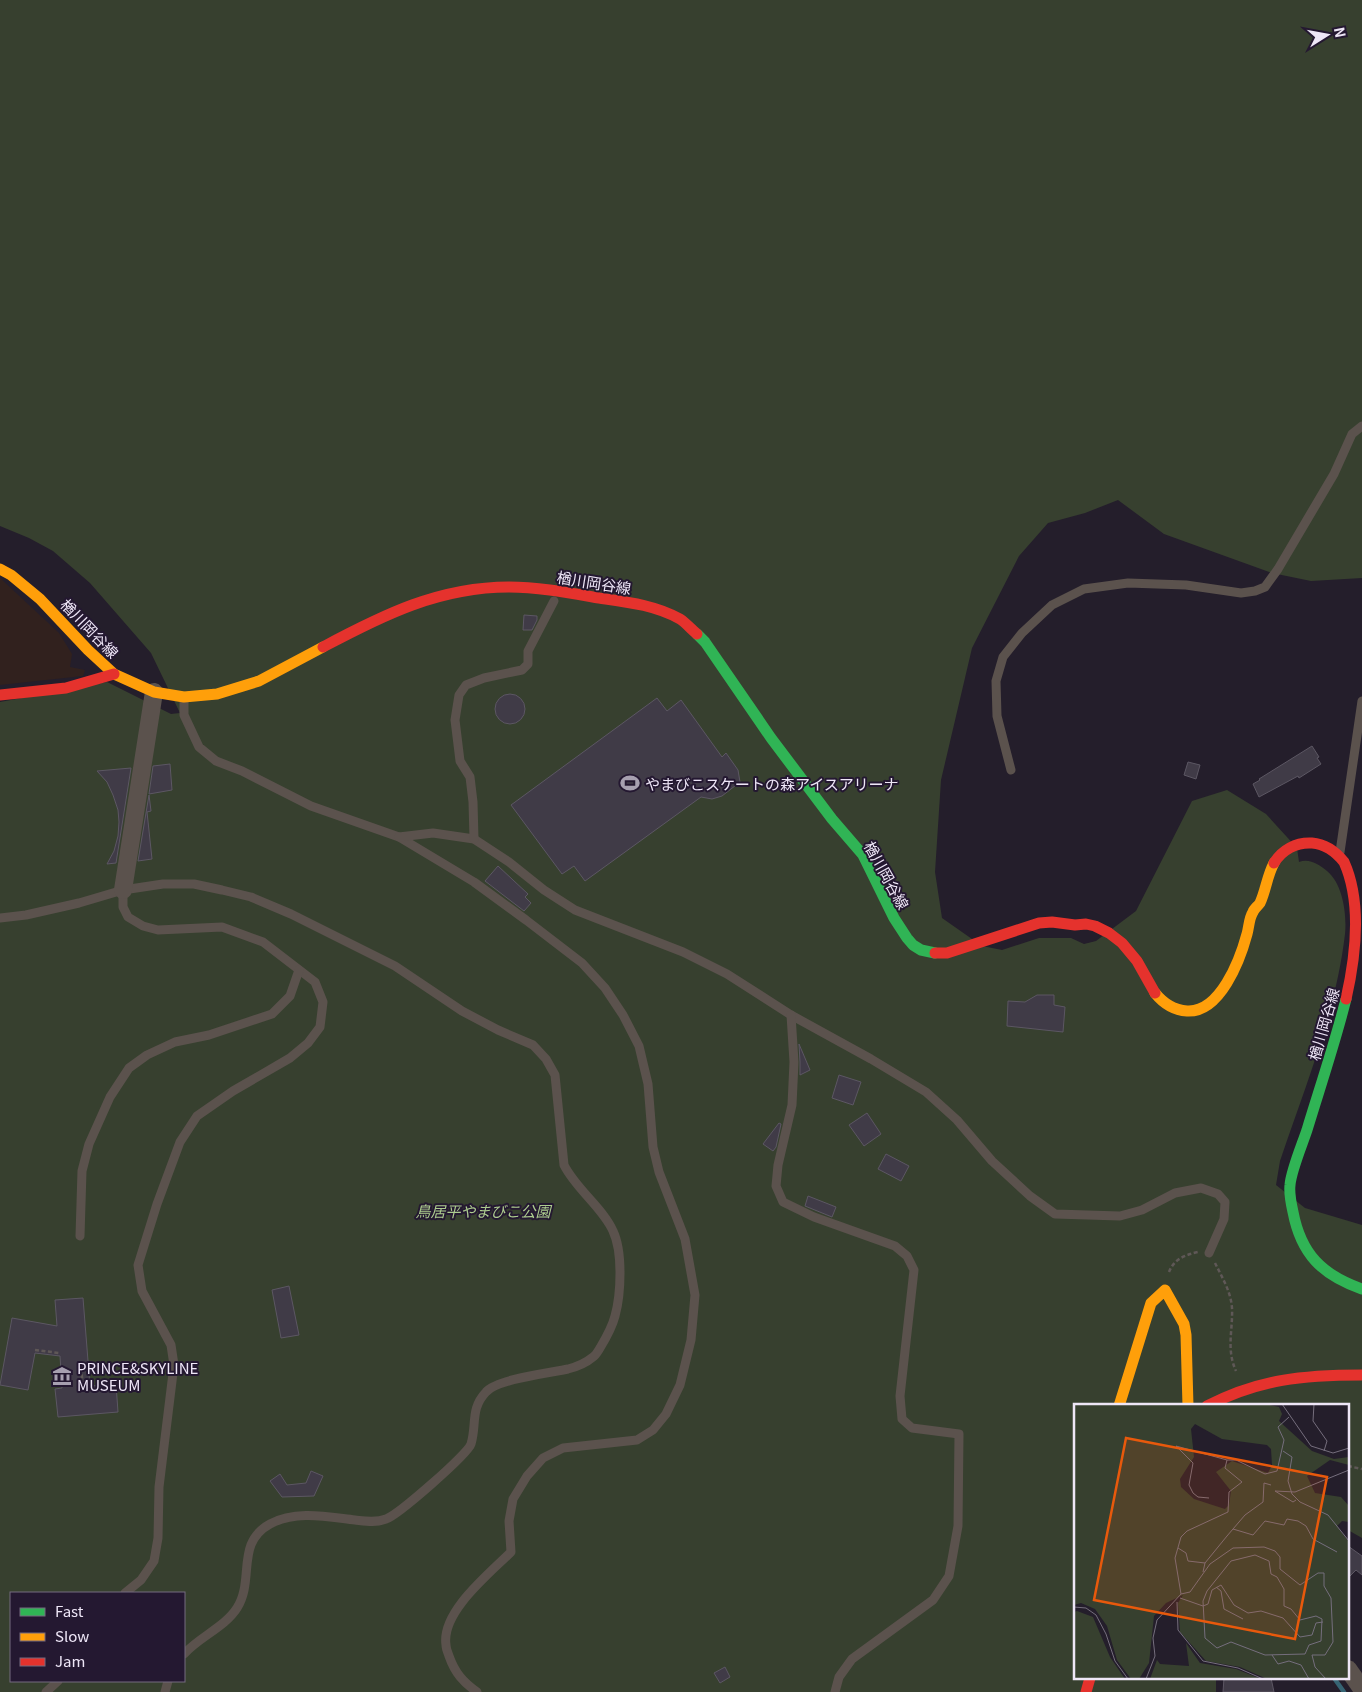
<svg xmlns="http://www.w3.org/2000/svg" width="1362" height="1692" viewBox="0 0 1362 1692" font-family="Georgia,'Noto Sans JP',serif">
<style>
.industrial{fill:#31211e}
.green{fill:#37402f;fill-rule:evenodd}
.lines{fill:none;stroke-linecap:round;stroke-linejoin:round}
.stream{stroke:#366473;stroke-width:4.5}
.building{fill:#403b47;stroke:#5c5763}
.path{stroke:#5f5857;stroke-width:2.5;stroke-dasharray:4 2.5;stroke-linecap:butt}
.lane{stroke:#5b524d;stroke-width:9}
.street{stroke:#5b524d;stroke-width:18}
.fast{stroke:#30b455;stroke-width:11}
.slow{stroke:#ff9f0a;stroke-width:11}
.jam{stroke:#e5322d;stroke-width:11}
.labels{text-anchor:middle;dominant-baseline:central;stroke-width:4;stroke-linejoin:round;paint-order:stroke}
.street-label{font-size:15px;fill:#eee6f7;stroke:#241831}
.poi-label{font-size:15px;fill:#eee6f7;stroke:#241831;text-anchor:start}
.park-label{font-size:15px;font-style:italic;fill:#adcc8f;stroke:#241831}
.inset-road{fill:none;stroke:#756e7d;stroke-width:1}
.view{fill:#e8590c;fill-opacity:0.15;stroke:#e8590c;stroke-width:2.5}
.inset-edge{fill:none;stroke:#eee6f7;stroke-width:2.5}
</style>
<rect width="100%" height="100%" fill="#241e2b"/>
<polygon class="industrial" points="0,578 59,633 72,654 70,667 85,670 83,676 0,685"/>
<path class="green" d="M 0,0 L 1362,0 L 1362,578 L 1311,581 L 1272,573 L 1164,534 L 1118,500 L 1085,513 L 1048,523 L 1019,556 L 972,648 L 941,780 L 935,872 L 942,918 L 982,946 L 1002,950 L 1039,938 L 1071,938 L 1084,944 L 1096,941 L 1136,911 L 1192,801 L 1227,790 L 1266,814 L 1297,848 L 1299,862 C 1310,858 1319,865 1327,871 C 1343,884 1347,915 1345,934 C 1336,1012 1305,1087 1280,1161 L 1276,1185 L 1305,1208 L 1362,1225 L 1362,1538 L 1348,1530 L 1348,1406 L 1076,1406 L 1076,1678 L 1216,1678 L 1216,1692 L 0,1692 L 0,702 L 107,682 L 171,714 L 180,713 L 151,653 L 90,583 L 53,551 L 29,538 L 0,526 ZM 11,1593 L 184,1593 L 184,1681 L 11,1681 Z"/>
<g class="lines">
<polyline class="stream" points="1334,1678 1344,1692"/>
</g>
<g class="building">
<polygon points="524,615 537,616 537,620 532,630 523,630"/>
<circle cx="510" cy="709" r="15"/>
<polygon points="657,698 667,711 681,700 722,757 726,753 738,770 740,782 722,796 712,799 701,797 585,881 574,866 562,874 511,805"/>
<polygon points="1312,746 1319,757 1317,758 1321,764 1299,778 1298,776 1259,797 1253,784 1260,780 1259,779"/>
<polygon points="1188,762 1200,765 1196,779 1184,775"/>
<polygon points="170,764 172,790 149,794 153,766"/>
<polygon points="131,768 116,863 107,864 114,851 118,836 119,822 118,810 113,795 107,782 97,771"/>
<polygon points="149,795 151,811 147,812 152,859 138,861"/>
<polygon points="498,866 528,894 525,897 531,903 524,911 485,881"/>
<polygon points="1037,995 1054,995 1054,1005 1065,1007 1063,1032 1007,1026 1008,1001 1025,1002"/>
<polygon points="799,1044 810,1070 800,1075 800,1062"/>
<polygon points="839,1075 861,1082 853,1105 832,1098"/>
<polygon points="867,1113 881,1134 864,1146 849,1125"/>
<polygon points="779,1123 781,1124 776,1147 773,1151 763,1144"/>
<polygon points="886,1154 909,1166 901,1181 878,1169"/>
<polygon points="808,1196 836,1207 832,1217 805,1206"/>
<polygon points="289,1286 299,1335 281,1338 272,1290"/>
<polygon points="83,1298 90,1386 116,1384 118,1412 58,1417 55,1389 62,1388 60,1356 35,1353 28,1390 0,1385 12,1318 57,1326 55,1300"/>
<polygon points="311,1471 323,1476 314,1496 282,1497 270,1481 280,1474 287,1485 306,1483"/>
<polygon points="1348,1546 1362,1556 1362,1575 1356,1570 1348,1578"/>
<polygon points="725,1667 730,1677 720,1683 714,1673"/>
<polygon points="1224,1678 1271,1678 1274,1692 1223,1692"/>
</g>
<g class="lines">
<g class="path">
<path d="M 1215,1263 C 1222,1277 1231,1292 1232,1308 C 1233,1330 1226,1349 1236,1371"/>
<path d="M 1169,1272 C 1174,1259 1185,1255 1198,1252"/>
<polyline points="35,1350 59,1353"/>
<polyline points="81,1368 83,1387"/>
<polyline points="1348,1466 1362,1469"/>
</g>
<g class="lane">
<path d="M 184,698 L 184,715 L 199,747 L 216,761 L 242,771 L 311,806 L 399,837 L 474,882 L 526,920 L 582,963 L 605,988 L 623,1015 L 639,1046 L 648,1084 L 653,1147 L 659,1172 L 685,1239 L 695,1295 L 691,1340 L 680,1385 L 666,1414 L 653,1430 L 637,1440 L 563,1448 L 543,1458 L 527,1476 L 513,1499 L 509,1521 L 511,1552 C 489,1574 441,1612 446,1645 C 446,1649 448,1653 449,1656 C 455,1673 463,1682 477,1692"/>
<polyline points="1011,770 997,716 996,681 1003,657 1022,633 1052,605 1084,589 1128,583 1186,585 1241,593 1255,591 1265,587 1278,569 1334,474 1352,434 1362,426"/>
<polyline points="399,837 433,833 474,839 509,862 544,890 575,910 683,952 727,974 791,1015 871,1059 926,1092 957,1120 992,1161 1030,1196 1055,1214 1120,1216 1142,1210 1175,1193 1201,1188 1218,1194 1225,1202 1224,1219 1209,1253"/>
<polyline points="474,839 473,802 470,777 460,761 455,720 459,695 466,685 484,678 522,670 528,664 528,651 554,601"/>
<polyline points="1340,852 1362,701"/>
<polyline points="123,890 123,907 128,917 143,926 158,930 222,927 263,942 315,982 323,1002 320,1027 308,1043 290,1058 233,1091 197,1116 180,1142 157,1204 138,1265 142,1291 171,1345 174,1365 159,1487 158,1538 154,1561 141,1580 125,1593"/>
<path d="M 0,918 L 26,915 L 79,903 L 123,890 L 163,884 L 194,884 L 222,890 L 251,897 L 291,914 L 395,966 L 462,1011 L 498,1030 L 533,1045 L 546,1059 L 555,1075 L 564,1165 C 576,1189 603,1208 613,1231 C 623,1252 621,1294 615,1316 C 612,1328 606,1338 600,1348 C 598,1351 596,1355 593,1357 C 587,1362 576,1367 568,1369 C 550,1373 497,1379 486,1392 C 470,1409 477,1424 471,1444 C 468,1454 398,1515 386,1519 C 376,1523 365,1521 355,1520 C 328,1517 296,1510 270,1524 C 235,1543 255,1580 237,1608 C 225,1627 199,1637 184,1654"/>
<polyline points="791,1015 794,1062 792,1105 778,1165 776,1186 783,1202 814,1217 895,1246 907,1256 914,1270 900,1396 902,1419 912,1428 959,1434 958,1526 949,1576 933,1600 852,1659 839,1677 835,1692"/>
<polyline points="80,1236 82,1171 89,1144 110,1097 129,1068 147,1055 175,1042 209,1035 272,1014 290,996 299,970"/>
<polyline points="46,1692 58,1681"/>
<polyline points="165,1692 168,1681"/>
</g>
<g class="street">
<polyline points="123,890 154,692"/>
<polyline points="1348,1669 1362,1689"/>
</g>
<g class="fast">
<polyline points="697,634 705,642 771,738 832,819 863,855 894,918 907,938 913,945 921,950 935,953"/>
<path d="M 1346,999 C 1335,1043 1320,1087 1307,1130 C 1302,1145 1291,1171 1290,1185 C 1289,1193 1291,1203 1293,1212 C 1301,1254 1322,1275 1362,1289"/>
</g>
<g class="slow">
<polyline points="0,569 11,575 40,599 88,650 114,674 154,692 184,697 217,694 259,681 323,647"/>
<path d="M 1155,993 C 1163,1003 1173,1010 1187,1011 C 1220,1013 1240,960 1247,934 C 1249,927 1249,918 1253,912 C 1254,909 1258,906 1260,903 C 1266,890 1267,876 1274,863"/>
<polyline points="1119,1406 1151,1303 1165,1290 1184,1324 1186,1335 1188,1406"/>
</g>
<g class="jam">
<path d="M 323,647 C 383,615 439,587 509,587 C 539,587 570,593 599,598 C 627,602 655,605 680,619 C 686,623 691,629 697,634"/>
<polyline points="0,695 66,688 114,674"/>
<path d="M 1274,863 C 1282,850 1296,842 1312,843 C 1325,844 1336,852 1344,862 C 1362,902 1356,955 1346,999"/>
<polyline points="935,953 947,953 1039,923 1052,922 1075,925 1086,924 1095,926 1109,933 1122,943 1137,961 1155,993"/>
<path d="M 1207,1406 C 1259,1379 1304,1375 1362,1375"/>
<polyline points="1086,1692 1090,1678"/>
</g>
</g>
<defs>
<g id="stadium-bare" transform="scale(1.5)"><path d="M0-5a6.5 5 0 1 0 0 10a6.5 5 0 1 0 0-10ZM-3.5-1.8h7v3.6h-7Z" fill="#a7a0b0" stroke="#241831" stroke-width="2.5" paint-order="stroke"/></g>
<g id="museum-bare" transform="scale(1.5)"><path d="M0-6L6-3V-2H-6V-3ZM-5-1h2V3h-2ZM-1-1h2V3h-2ZM3-1h2V3H3ZM-6 4H6V6H-6Z" fill="#a7a0b0" stroke="#241831" stroke-width="2.5" paint-order="stroke"/></g>
</defs>
<g fill-rule="evenodd">
<use href="#stadium-bare" x="630" y="783"/>
<use href="#museum-bare" x="62" y="1376"/>
</g>
<g class="labels">
<g class="street-label">
<text transform="translate(594 582) rotate(9)">楢川岡谷線</text>
<text transform="translate(90 628) rotate(46)">楢川岡谷線</text>
<text transform="translate(887 875) rotate(61)">楢川岡谷線</text>
<text transform="translate(1323 1024) rotate(-74)">楢川岡谷線</text>
</g>
<g class="poi-label">
<text x="645" y="783">やまびこスケートの森アイスアリーナ</text>
<text x="77" y="1367">PRINCE&amp;SKYLINE<tspan x="77" dy="17">MUSEUM</tspan></text>
</g>
<g class="park-label">
<text x="483" y="1210">鳥居平やまびこ公園</text>
</g>
</g>
<g transform="translate(1074 1404)">
<rect width="275" height="275" fill="#241e2b"/>
<path d="M 0,0 L 192,0 L 205,3 L 208,10 L 205,17 L 238,47 L 260,55 L 275,53 L 275,61 L 256,56 L 233,72 L 241,89 L 267,93 L 275,102 L 275,118 L 268,117 L 263,122 L 275,138 L 275,275 L 193,275 L 166,263 L 132,257 L 106,228 L 104,199 L 109,191 L 92,199 L 80,212 L 75,259 L 65,275 L 57,275 L 43,256 L 33,222 L 21,205 L 7,199 L 0,201 ZM 121,20 L 148,35 L 193,41 L 197,45 L 198,61 L 194,69 L 158,57 L 142,68 L 157,87 L 155,101 L 151,105 L 120,95 L 107,83 L 106,75 L 120,53 L 117,25 ZM 3,207 L 19,213 L 36,253 L 51,275 L 0,275 L 0,208 ZM 112,239 L 126,259 L 162,265 L 187,275 L 76,275 L 83,256 L 86,260 L 115,262 Z" fill="#37402f" fill-rule="evenodd"/>
<path class="inset-road" d="M 208,0 L 237,42 L 259,49 L 275,44M 240,0 L 239,17 L 253,37 L 250,47M 209,47 L 218,53 L 214,77 L 218,90 L 226,98 L 254,111 L 275,137M 135,94 L 124,93 L 119,89 L 115,81 L 119,59 L 102,42 L 153,56M 222,96 L 219,98 L 201,87 L 221,88 L 275,66M 159,125 L 179,131 L 191,117 L 210,121 L 213,115 L 224,117 L 232,122 L 239,135 L 263,148M 104,144 L 112,149 L 114,157 L 131,159M 181,151 L 195,157 L 197,170 L 203,173 L 210,185 L 210,202 L 217,205 L 226,216 L 242,212 L 248,215 L 247,237 L 235,241 L 231,250 L 191,251 L 157,238 L 143,244 L 131,234 L 129,197 L 133,187 L 157,157 ZM 129,168 L 131,159 L 153,132 L 171,111 L 189,98 L 190,79 L 197,81M 142,183 L 147,187 L 150,205 L 169,215M 107,190 L 116,188 L 136,160 L 159,144 L 190,143 L 201,147 L 206,153 L 206,165 L 226,181 L 244,169 L 250,169 L 250,182 L 257,194 L 259,238 L 251,251 L 238,251 L 241,263 L 252,275M 106,194 L 129,202M 103,198 L 104,226 L 129,257 L 164,264 L 189,275M 129,202 L 134,200 L 138,186 L 147,181 L 160,201 L 174,209 L 187,207 L 209,214 L 226,233 L 238,231 L 242,219 L 249,218M 0,203 L 12,204 L 22,211 L 32,230 L 41,257 L 54,275M 198,251 L 204,260 L 215,257 L 227,261 L 235,275M 72,275 L 81,252 L 79,234 L 83,216 L 107,190 L 101,154 L 107,133 L 113,127 L 154,108 L 155,88 L 168,78 L 151,64 L 153,56 L 162,56 L 191,70 L 203,67 L 210,36 L 204,23 L 215,13"/>
<path class="view" d="M 52,34 L 253,73 L 221,235 L 20,196 Z"/>
<rect width="275" height="275" class="inset-edge"/>
</g>
<rect x="10" y="1592" width="175" height="90" fill="#241831" stroke="#756a80"/>
<rect x="20" y="1608" width="25" height="8" fill="#30b455" stroke="#756a80"/>
<text x="55" y="1617" font-size="15" fill="#eee6f7">Fast</text>
<rect x="20" y="1633" width="25" height="8" fill="#ff9f0a" stroke="#756a80"/>
<text x="55" y="1642" font-size="15" fill="#eee6f7">Slow</text>
<rect x="20" y="1658" width="25" height="8" fill="#e5322d" stroke="#756a80"/>
<text x="55" y="1667" font-size="15" fill="#eee6f7">Jam</text>
<g transform="translate(1327 35) rotate(79)" stroke="#241831" stroke-width="4" paint-order="stroke">
<path d="M0-4L9 19L0 12L-9 19Z" fill="#eee6f7"/>
<text y="-8" font-size="14" font-weight="bold" text-anchor="middle" fill="#eee6f7">N</text>
</g>
</svg>
